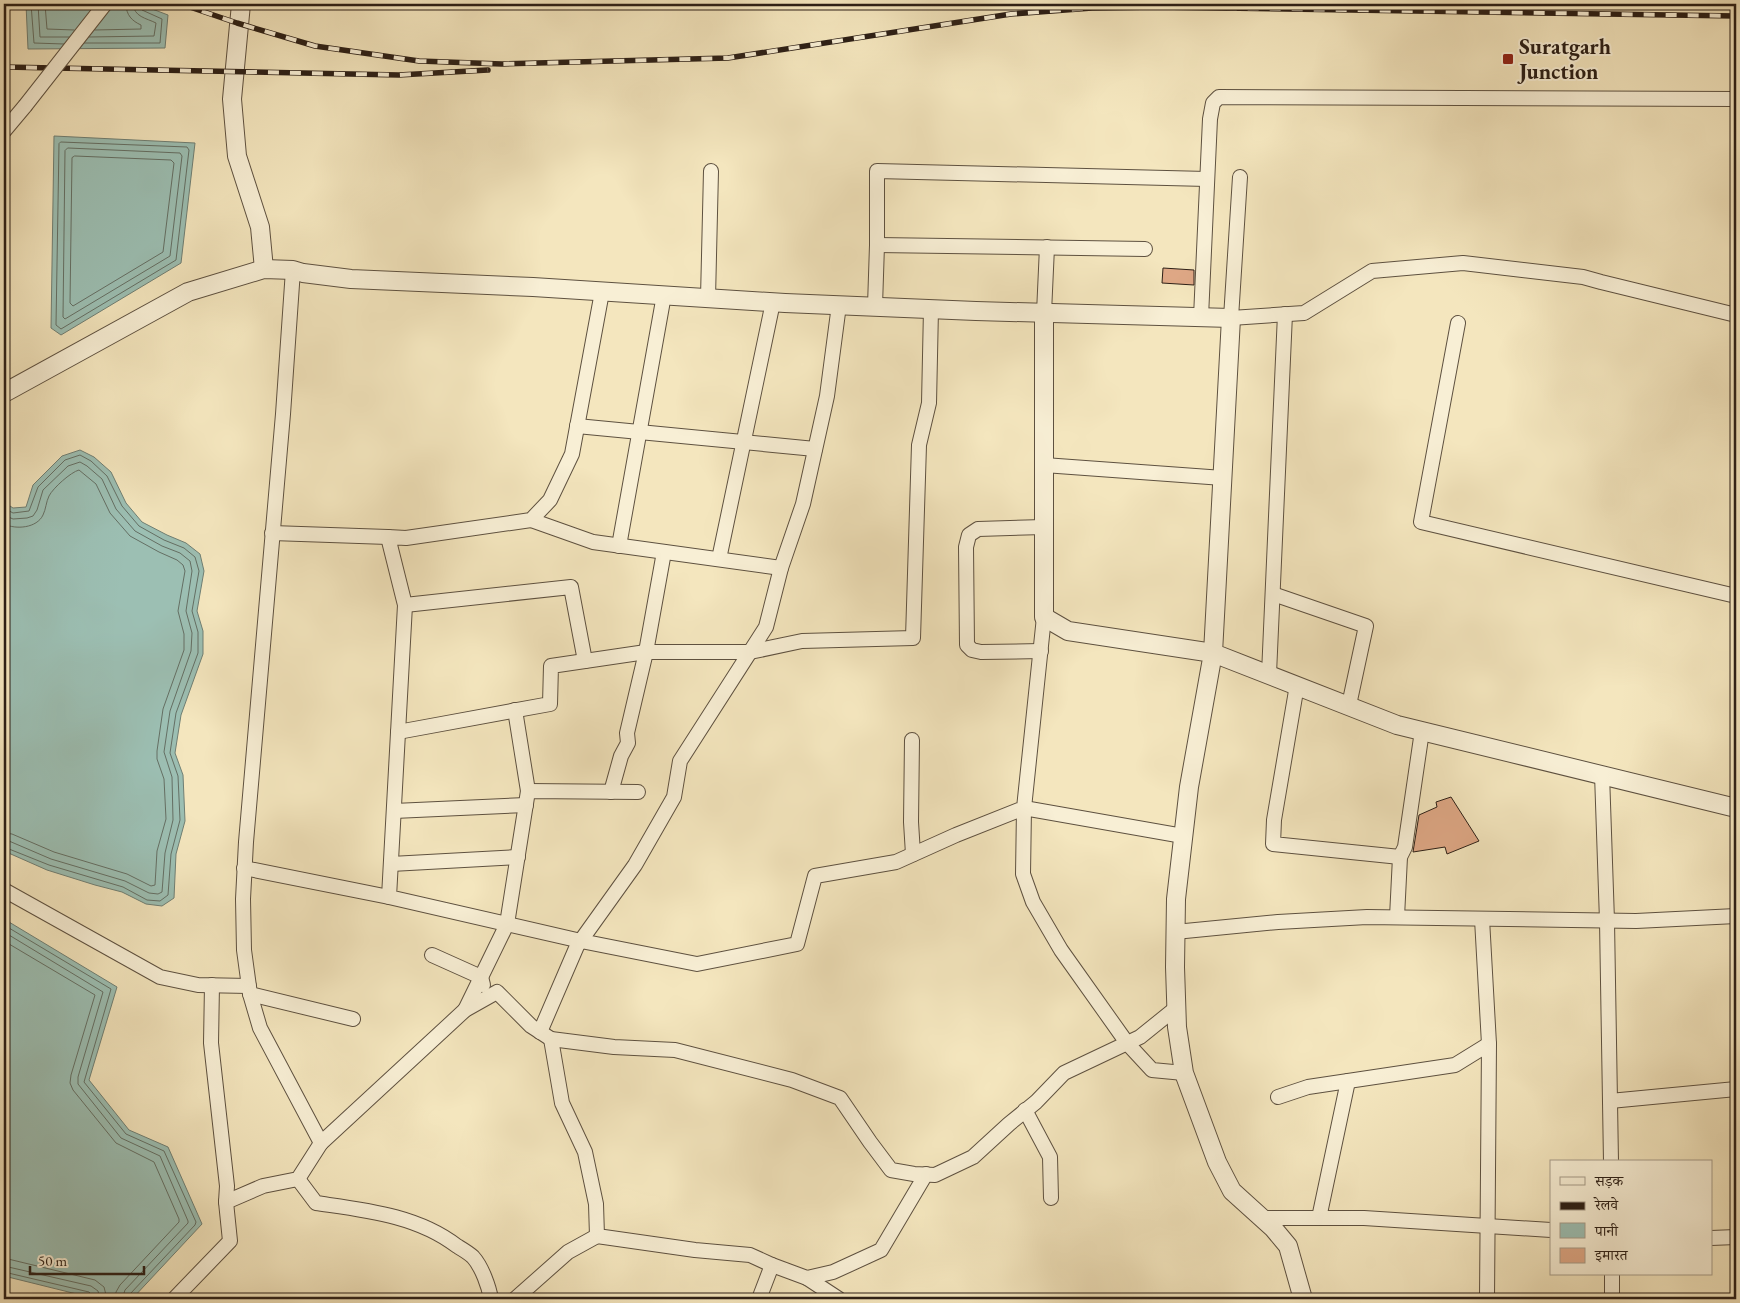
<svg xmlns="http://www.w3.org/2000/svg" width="1740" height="1303" viewBox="0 0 1740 1303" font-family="'EB Garamond','Noto Serif Devanagari',serif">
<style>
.water{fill:#9cbfb3;stroke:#6f7f74}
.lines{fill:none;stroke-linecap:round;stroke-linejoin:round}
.shore{stroke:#646f64;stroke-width:1}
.building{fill:#dfa886;stroke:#2c1f16}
.minor-casing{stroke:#5e5140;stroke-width:16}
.tertiary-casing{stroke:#5e5140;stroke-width:20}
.minor{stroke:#f8efd5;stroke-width:14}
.tertiary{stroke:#f8efd5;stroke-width:18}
.rail-casing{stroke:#2c1f16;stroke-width:5.5}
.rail{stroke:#f8efd5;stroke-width:4;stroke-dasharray:11;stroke-linecap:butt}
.minor-bridge-casing{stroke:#5e5140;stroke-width:16;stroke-linecap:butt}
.minor-bridge{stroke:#f8efd5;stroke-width:14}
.poi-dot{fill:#8f2418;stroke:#f8efd5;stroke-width:2}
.labels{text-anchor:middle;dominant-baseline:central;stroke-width:4;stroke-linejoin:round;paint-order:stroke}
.poi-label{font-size:22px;font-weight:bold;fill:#2c1f16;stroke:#f8efd5;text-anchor:start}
</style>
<rect width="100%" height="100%" fill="#f4e6be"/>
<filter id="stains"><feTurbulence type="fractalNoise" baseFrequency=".004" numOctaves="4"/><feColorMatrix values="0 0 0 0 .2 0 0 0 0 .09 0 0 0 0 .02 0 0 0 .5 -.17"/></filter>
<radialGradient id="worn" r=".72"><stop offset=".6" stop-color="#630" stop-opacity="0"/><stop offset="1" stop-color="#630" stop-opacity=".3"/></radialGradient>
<g class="water">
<polygon points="26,4 139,4 168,15 165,48 28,49"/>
<polygon points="54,136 195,143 181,263 61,335 51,328"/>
<polygon points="80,450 94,457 111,472 126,503 142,522 167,535 186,543 200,554 204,571 197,611 203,631 203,654 181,715 175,753 183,775 185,821 176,854 174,898 162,906 146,904 122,892 95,885 47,870 4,851 4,502 13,508 26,507 33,485 62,456"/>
<polygon points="4,919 117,987 89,1080 129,1130 168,1147 202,1224 132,1299 97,1299 4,1276"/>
</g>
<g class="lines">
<g class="shore">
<polyline points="31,4 34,43 64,44"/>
<polyline points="38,4 40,37 69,37"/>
<polyline points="45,4 47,29 74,30"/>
<path d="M 95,30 L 141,29 L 141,25 C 132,21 126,15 126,4"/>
<path d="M 89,37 L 154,36 L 156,23 C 146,18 134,17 133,4"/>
<polyline points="84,43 160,43 162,19 142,10 139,4"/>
<polygon points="61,142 187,147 189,150 176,260 61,329 56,325 59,144"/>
<polygon points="68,148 180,153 182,156 170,256 65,319 63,317 65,151"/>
<polygon points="75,156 171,160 174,163 163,252 73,306 70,303 72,158"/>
<polyline points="4,508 13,513 29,511 38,487 65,460 80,455 91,461 107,476 122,506 139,526 164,540 184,548 195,557 199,571 192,611 198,632 198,653 176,713 170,753 178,776 180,820 171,854 168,895 160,901 147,900 123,887 49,865 4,847"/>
<polyline points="4,515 13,519 27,518 33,516 37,510 43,490 68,466 80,462 87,466 102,479 116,509 135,531 162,546 180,553 190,561 192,571 186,611 192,633 191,651 170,711 164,752 172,777 173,820 165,853 162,892 158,894 149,893 125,881 51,859 9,841 4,841"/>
<path d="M 4,524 C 16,530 37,528 43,515 C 46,509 46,502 49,496 C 53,488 71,472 79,470 L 96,484 L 110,513 L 130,536 L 159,552 L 177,560 L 183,565 L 185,571 L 178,611 L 184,634 L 184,650 L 163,709 L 157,751 L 157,759 L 164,779 L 166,819 L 157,851 L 155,885 L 151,886 L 127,874 L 54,852 L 12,834 L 4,833"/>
<polyline points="4,925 111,989 84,1082 126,1134 164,1151 196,1222 195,1225 130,1294 129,1299"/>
<polyline points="4,932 103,992 78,1077 78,1084 121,1138 160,1156 188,1221 188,1223 125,1290 122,1299"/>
<polyline points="4,941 95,995 71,1075 70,1083 73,1090 116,1143 154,1162 179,1219 179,1222 120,1285 116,1292 115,1299"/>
<polyline points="4,1258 95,1280 104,1287 107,1299"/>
<polyline points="4,1266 91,1286 98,1291 100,1299"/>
<polyline points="4,1272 89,1292 92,1295 93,1299"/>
</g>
</g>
<g class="building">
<polygon points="1163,268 1194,270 1194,285 1162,283"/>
<polygon points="1451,797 1479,841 1447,854 1445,847 1413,852 1419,815 1437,807 1436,802"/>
</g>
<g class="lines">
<g class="minor-casing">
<g id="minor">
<polyline points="4,131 25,106"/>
<polyline points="1240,177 1231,318 1304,313 1372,271 1463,263 1583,277 1601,282 1736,315"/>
<polyline points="877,245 1145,249"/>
<polyline points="293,270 283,414 246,842 243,899 244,950 250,994 260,1028 321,1143 465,1010 497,992 531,1026 551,1039 614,1047 675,1050 792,1080 840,1098 870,1142 891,1170 914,1174 935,1175 973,1157 1009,1124 1036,1102 1064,1073 1140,1037 1176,1008"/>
<polyline points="602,292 572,454 550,500 531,520 406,538 388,537 405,605 389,897 581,941 697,964 797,944 815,876 896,862 956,835 1024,808 1044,617"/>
<polyline points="708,298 711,171"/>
<polyline points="875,306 877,245 877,171 1207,179"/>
<polyline points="1044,313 1047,247"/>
<polyline points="1201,317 1210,119 1213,103 1219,97 1736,99"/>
<polyline points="1458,323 1421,522 1736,596"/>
<polyline points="577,426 815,449"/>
<polyline points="1044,465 1223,478"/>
<polyline points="531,520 593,542 781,568"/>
<polyline points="272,533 388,537"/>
<polyline points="619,546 664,295"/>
<polyline points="719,559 773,302"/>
<polyline points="1273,594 1366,626 1349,705"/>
<polyline points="405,605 571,587 585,661"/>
<polyline points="1041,651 981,652 972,650 967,645 966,547 969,535 978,529 1044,527"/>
<polyline points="1269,674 1285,314"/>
<polyline points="1297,685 1274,820 1273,844 1400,857"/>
<polyline points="515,710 528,791"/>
<polyline points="398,732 550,704 551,666 646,652 750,652 802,641 913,638 919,445 929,403 931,309"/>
<polyline points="912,740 911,822 913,854"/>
<polyline points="1602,774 1607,921 1611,1162"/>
<polyline points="611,792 621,756 628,743 627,733 646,652 664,552"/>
<polyline points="394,811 526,805"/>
<polyline points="1183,836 1024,808 1023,874 1033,902 1061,950 1127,1043 1152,1070 1184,1073"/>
<polyline points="391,864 518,857"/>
<polyline points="244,868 389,897"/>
<polyline points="4,890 160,977 198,985 249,986"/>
<polyline points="1397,917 1400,857 1405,847 1422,731"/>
<polyline points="1482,919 1489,1044"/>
<polyline points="1175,932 1278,922 1367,917 1636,921 1736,916"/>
<polyline points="432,955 481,977 483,985"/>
<polyline points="212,985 211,1043 227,1186 226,1202"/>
<polyline points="250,994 353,1019"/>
<polyline points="465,1010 507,924 528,791 638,792"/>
<polyline points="540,1032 577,946 635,865 674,797 680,761 766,627 781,568 803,504 827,396 839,305"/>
<polyline points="551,1039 562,1103 585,1152 596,1204 597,1236 695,1250 750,1255 772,1265 759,1299"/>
<polyline points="1278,1097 1308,1087 1455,1065 1489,1044 1487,1299"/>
<polyline points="1610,1101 1736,1089"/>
<polyline points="1025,1110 1050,1157 1051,1198"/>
<path d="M 298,1179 L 316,1203 C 364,1210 417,1215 457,1246 C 462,1249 469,1253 473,1257 C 482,1267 489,1287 491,1299"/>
<polyline points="1262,1218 1364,1218 1551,1230"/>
<polyline points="1319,1218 1348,1081"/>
<polyline points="1711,1238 1736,1237"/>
<polyline points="772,1265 807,1278 833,1272 881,1250 926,1174"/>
<polyline points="807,1278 839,1299"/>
<polyline points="174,1299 230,1241 226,1202 263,1186 298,1179 321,1143"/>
<polyline points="515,1299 568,1252 597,1236"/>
<polyline points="1612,1299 1612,1274"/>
</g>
</g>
<g class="tertiary-casing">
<g id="tertiary">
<polyline points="241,4 232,99 237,156 260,227 264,269"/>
<polyline points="1044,313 1044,617 1068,631 1213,653 1189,787 1176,899 1175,967 1177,1027 1184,1073 1217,1162 1232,1191 1273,1228 1288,1246 1303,1299"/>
<polyline points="4,393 188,292 264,269 293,270 303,273 351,279 533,287 785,303 976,311 1231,318 1213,653 1397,725 1736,808"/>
</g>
</g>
<use href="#minor" class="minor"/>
<use href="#tertiary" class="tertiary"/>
<g class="rail-casing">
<g id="rail">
<polyline points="181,4 237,23 315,46 419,61 502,64 728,58 1011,14 1092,8 1157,7 1736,16"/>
<polyline points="4,67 399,75 488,70"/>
</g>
</g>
<use href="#rail" class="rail"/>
<g class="minor-bridge-casing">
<polyline id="minor-bridge" points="25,106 105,4"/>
</g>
<use href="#minor-bridge" class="minor-bridge"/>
</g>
<rect class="poi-dot" x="1502" y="53" width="12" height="12" rx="2.5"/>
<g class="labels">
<g class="poi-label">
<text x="1519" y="46">Suratgarh<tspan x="1519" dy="25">Junction</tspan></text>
</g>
</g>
<rect width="1740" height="1303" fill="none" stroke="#f4e6be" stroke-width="20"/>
<rect x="5" y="5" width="1730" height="1293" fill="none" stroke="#2c1f16" stroke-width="2.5"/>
<rect x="10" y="10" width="1720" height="1283" fill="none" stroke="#2c1f16"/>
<rect x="1550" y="1160" width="162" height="115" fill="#f8efd5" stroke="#a69c89"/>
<rect x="1560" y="1177" width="25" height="8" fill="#f8efd5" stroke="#a69c89"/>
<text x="1595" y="1186" font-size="15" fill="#2c1f16">सड़क</text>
<rect x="1560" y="1202" width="25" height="8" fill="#2c1f16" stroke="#a69c89"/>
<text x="1595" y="1210" font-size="15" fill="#2c1f16">रेलवे</text>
<rect x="1560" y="1223" width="25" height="15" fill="#9cbfb3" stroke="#a69c89"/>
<text x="1595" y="1236" font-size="15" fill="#2c1f16">पानी</text>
<rect x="1560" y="1248" width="25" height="15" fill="#dfa886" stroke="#a69c89"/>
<text x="1595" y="1260" font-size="15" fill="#2c1f16">इमारत</text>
<path d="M30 1266v8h114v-8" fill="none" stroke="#2c1f16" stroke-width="2.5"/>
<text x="38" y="1266" font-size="15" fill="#2c1f16" stroke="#f8efd5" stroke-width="4" paint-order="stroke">50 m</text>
<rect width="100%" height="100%" filter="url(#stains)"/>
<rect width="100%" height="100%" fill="url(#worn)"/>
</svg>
